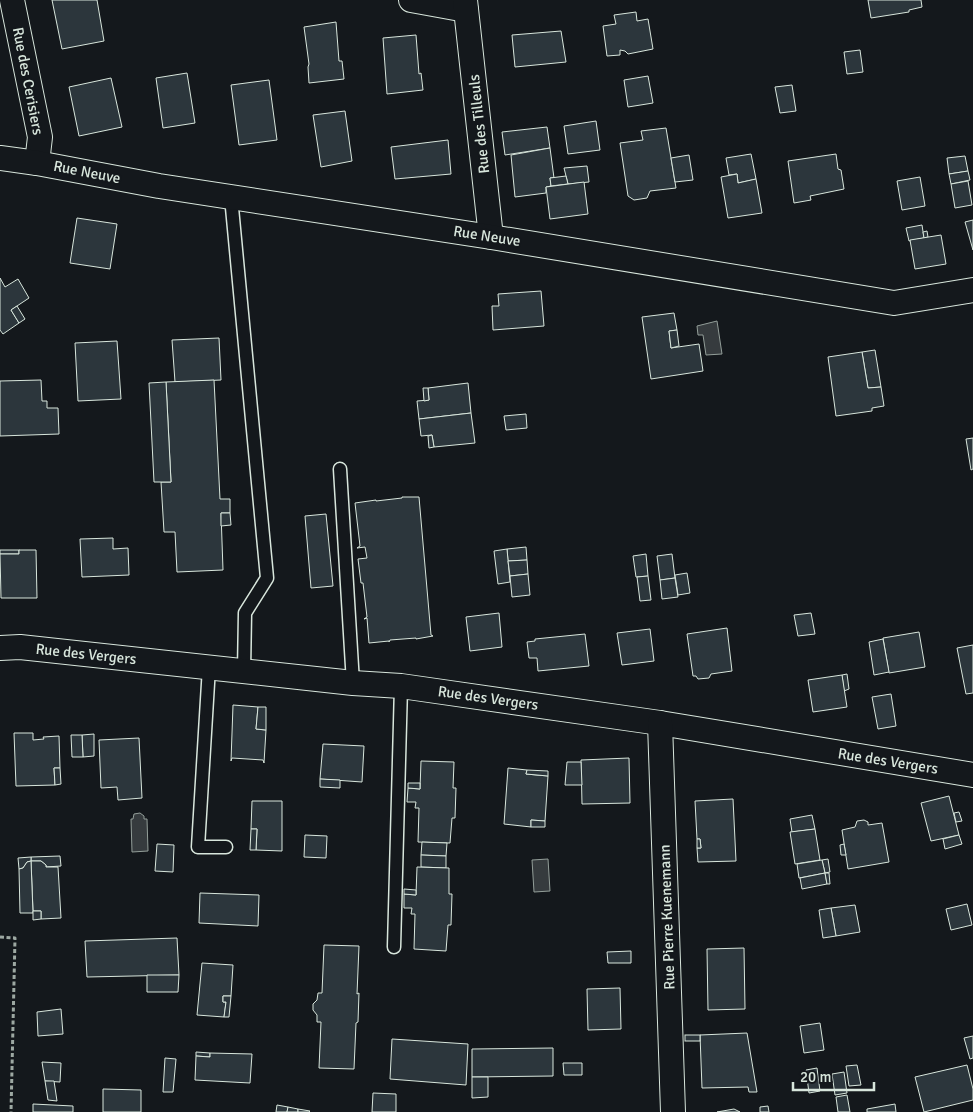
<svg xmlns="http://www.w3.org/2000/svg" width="973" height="1112" viewBox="0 0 973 1112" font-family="Signika,sans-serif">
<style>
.water{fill:#363b3e;stroke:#939e99}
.building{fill:#2c363c;stroke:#d8e6dc}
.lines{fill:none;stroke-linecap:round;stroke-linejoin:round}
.service-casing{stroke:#d8e6dc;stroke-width:15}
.minor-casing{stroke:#d8e6dc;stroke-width:26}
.path{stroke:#9da8a2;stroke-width:3;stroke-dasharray:4 2.5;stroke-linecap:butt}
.service{stroke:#14181c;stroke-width:12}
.minor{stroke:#14181c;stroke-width:24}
.labels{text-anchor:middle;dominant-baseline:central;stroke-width:4;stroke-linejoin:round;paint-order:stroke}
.street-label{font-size:15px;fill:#d8e6dc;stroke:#14181c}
</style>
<rect width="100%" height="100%" fill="#14181c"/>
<g class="water">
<polygon points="717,321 722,354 706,355 703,335 698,335 697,326"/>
<polygon points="140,813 144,816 144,819 147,819 148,851 132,852 131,819 133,819 134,814"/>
<polygon points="548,859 550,891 534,892 532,860"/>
</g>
<g class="building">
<polygon points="52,0 97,0 104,41 62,49"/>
<polygon points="868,0 921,0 922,7 909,10 909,12 871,18"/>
<polygon points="636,12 637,21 648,19 653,49 628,54 625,51 620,50 620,55 607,56 603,26 616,24 614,15"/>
<polygon points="336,22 339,61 342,61 344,79 309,83 308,67 309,64 304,27"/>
<polygon points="561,31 566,62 515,67 512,35"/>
<polygon points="416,35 419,74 421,73 423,90 387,94 383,38"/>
<polygon points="860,50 863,72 847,74 844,52"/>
<polygon points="187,73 195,123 163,128 156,78"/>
<polygon points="648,76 653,103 628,107 624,80"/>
<polygon points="111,78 122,127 79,136 69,87"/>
<polygon points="269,80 277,140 239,145 231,85"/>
<polygon points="792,85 796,111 780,113 775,87"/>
<polygon points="345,111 352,161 321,167 313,115"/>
<polygon points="596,121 600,150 568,154 564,126"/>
<polygon points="547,127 550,148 505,155 502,132"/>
<polygon points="666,128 676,188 650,191 647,198 634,200 628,196 620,143 643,140 641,131"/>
<polygon points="448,140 451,174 395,179 391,147"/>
<polygon points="550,148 554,178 550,178 551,186 546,187 546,193 515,197 511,155"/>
<polygon points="751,154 756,179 738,183 737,174 729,175 726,158"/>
<polygon points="836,154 838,169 841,170 844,189 810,196 811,200 794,203 788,161"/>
<polygon points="689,155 693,180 675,182 671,158"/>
<polygon points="965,156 968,171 949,174 947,158"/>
<polygon points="587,166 589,182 568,184 564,168"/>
<polygon points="968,171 970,180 951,184 949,174"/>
<polygon points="737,174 738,183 756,179 762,213 728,218 721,177"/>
<polygon points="566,176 568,184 551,186 550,178"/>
<polygon points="920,177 925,206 902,210 897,181"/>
<polygon points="968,181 972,205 955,208 951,184"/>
<polygon points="584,182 588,214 550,219 546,187"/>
<polygon points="77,218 117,224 110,269 70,263"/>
<polygon points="973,220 973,250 965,222"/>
<polygon points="922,225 924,238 909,241 906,228"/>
<polygon points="927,231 928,237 924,238 923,232"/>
<polygon points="941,235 946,264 915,269 910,240"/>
<polygon points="0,278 5,287 18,279 29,298 11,310 19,323 3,334 0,330"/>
<polygon points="541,291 544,326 493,330 492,306 499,306 498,294"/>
<polygon points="17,306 25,319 19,323 11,310"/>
<polygon points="674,313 677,330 669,331 671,348 699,344 703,371 651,379 642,317"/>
<polygon points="677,330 679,346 671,348 669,331"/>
<polygon points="219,338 221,380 175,382 172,340"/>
<polygon points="117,341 121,399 78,401 75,343"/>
<polygon points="875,350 881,387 868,388 862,352"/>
<polygon points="862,352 868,388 881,387 884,406 872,408 872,411 836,416 828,357"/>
<polygon points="41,380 42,401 47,401 47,408 58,408 59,434 0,436 0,381"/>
<polygon points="214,380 220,499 230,499 230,513 221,513 223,570 177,572 175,532 164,532 161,482 171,482 166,382"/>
<polygon points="166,382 171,482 154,482 149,383"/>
<polygon points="468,383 471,413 419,419 417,401 429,400 428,388"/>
<polygon points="423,388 428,388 429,400 424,401"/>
<polygon points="471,413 475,443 434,447 432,435 421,436 419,419"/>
<polygon points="526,414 527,428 506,430 504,416"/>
<polygon points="432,435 434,447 429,448 428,436"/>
<polygon points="973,438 973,469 971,470 966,439"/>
<polygon points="402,497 419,497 431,635 433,636 416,639 416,638 390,640 389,642 389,641 369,643 367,618 364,619 367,617 363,583 361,583 358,559 367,558 365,547 357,548 360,546 355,503 376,500 376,501 402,498"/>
<polygon points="221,513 230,513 231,525 221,526"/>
<polygon points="326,514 333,586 311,588 305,516"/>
<polygon points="113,538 113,549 128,548 129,575 82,577 80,539"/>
<polygon points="526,547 527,560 508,561 507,549"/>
<polygon points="507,549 510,582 498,584 494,551"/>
<rect x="0" y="550" width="19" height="4"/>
<polygon points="19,550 36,550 37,598 1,598 0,554 19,554"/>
<polygon points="646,554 648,576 636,577 633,556"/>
<polygon points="672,554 675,578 660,580 657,556"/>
<polygon points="527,560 528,574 510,576 508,561"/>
<polygon points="687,573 690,593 678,595 675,575"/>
<polygon points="528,574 530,595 512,597 510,576"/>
<polygon points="648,576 651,600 640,601 637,577"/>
<polygon points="675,578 678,597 662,599 660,580"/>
<polygon points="499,613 502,647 470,651 466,617"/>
<polygon points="811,613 815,634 798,636 794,615"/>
<polygon points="727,628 732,671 711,674 709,678 698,679 696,676 693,676 687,634"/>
<polygon points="650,629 654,661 622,665 617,633"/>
<polygon points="919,632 925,667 889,673 883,638"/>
<polygon points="585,634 589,666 538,671 537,658 529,658 527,642 535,641 535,639"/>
<polygon points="883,639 889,672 874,675 869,642"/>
<polygon points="973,645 973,693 966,694 957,648"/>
<polygon points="847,674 849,689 844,691 842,675"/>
<polygon points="842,675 847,707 813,712 808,680"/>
<polygon points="891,694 896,726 878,729 872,697"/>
<polygon points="233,705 258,707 256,729 266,730 264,763 263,760 232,758 231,761"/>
<polygon points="258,707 266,707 266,730 256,729"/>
<polygon points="14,733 33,733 33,740 44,739 43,737 59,736 60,768 54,768 55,785 16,786"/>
<polygon points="94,734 94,756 83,757 82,735"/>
<polygon points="71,735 82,735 83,757 72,757"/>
<polygon points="139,738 142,798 118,800 117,787 101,788 99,740"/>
<polygon points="323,744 364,746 362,782 320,779"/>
<polygon points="629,758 630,803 582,804 581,760"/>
<polygon points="421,761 454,762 453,788 456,788 455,818 452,818 450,843 418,842 419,808 415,808 416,802 407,802 408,788 420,789"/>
<polygon points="567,762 581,762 582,785 565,785"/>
<polygon points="54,768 60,768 61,784 55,785"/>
<polygon points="508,768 527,770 526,774 548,776 545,821 531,820 531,827 504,824"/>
<polygon points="527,770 548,771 548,776 526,774"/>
<polygon points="320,779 340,780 340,788 320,787"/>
<polygon points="408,783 420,783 420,789 408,788"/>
<polygon points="949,796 959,835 931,841 921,803"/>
<polygon points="733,799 736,861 698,862 697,848 701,848 700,839 697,839 695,801"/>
<polygon points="252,801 282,801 282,851 256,850 257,829 251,829"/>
<polygon points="959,812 962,821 956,822 954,813"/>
<polygon points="812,815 815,829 792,832 790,819"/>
<polygon points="531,820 545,821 545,827 531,827"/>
<polygon points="864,820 868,822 868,825 882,823 889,862 848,869 842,830 855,827 857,821"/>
<polygon points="251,829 257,829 256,850 250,850"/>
<polygon points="815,829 820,860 795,864 790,832"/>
<polygon points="305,835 327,836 326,858 304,857"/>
<polygon points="959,835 962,844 945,849 943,839"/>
<polygon points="697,839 700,839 701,848 697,848"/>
<polygon points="422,842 447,843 446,856 421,855"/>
<polygon points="157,844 174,845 173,872 155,871"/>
<polygon points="844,844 846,855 841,855 840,845"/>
<polygon points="421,855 446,856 446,868 421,867"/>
<polygon points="60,856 61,866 46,867 46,865 41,861 31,861 31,857"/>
<polygon points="31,857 31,861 27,862 23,868 19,869 18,858"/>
<polygon points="828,859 830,872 825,873 822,860"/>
<polygon points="822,860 825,873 799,878 797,864"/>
<polygon points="31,861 41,861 46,865 46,867 58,867 61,918 41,919 41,911 33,911"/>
<polygon points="31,861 33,913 20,913 19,869 23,868 27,862"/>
<polygon points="417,867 449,868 449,894 452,894 451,925 448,925 446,951 414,949 415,914 411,914 412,908 404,908 404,894 416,895"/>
<polygon points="825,873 827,884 802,889 800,878"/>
<polygon points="825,873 829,873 830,884 827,884"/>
<polygon points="404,889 416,890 416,895 404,894"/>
<polygon points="200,893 259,895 258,926 199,923"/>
<polygon points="967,904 972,925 951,930 946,909"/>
<polygon points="855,905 860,932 836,936 831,908"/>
<polygon points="831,908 836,936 823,938 819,910"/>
<polygon points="33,911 41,911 41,919 33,920"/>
<polygon points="177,938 179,975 87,977 85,941"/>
<polygon points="324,945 359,946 357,994 359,993 358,1022 356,1023 354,1069 319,1068 321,1022 317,1022 317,1015 313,1010 313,1004 317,1000 318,993 322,993"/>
<polygon points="744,948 745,1009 708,1010 707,949"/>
<polygon points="631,951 631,963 608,963 607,952"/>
<polygon points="202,963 233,965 231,996 223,996 223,1002 226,1002 224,1017 197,1015"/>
<polygon points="147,975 179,975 178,992 147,992"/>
<polygon points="620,988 621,1029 588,1030 587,989"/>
<polygon points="223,996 231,996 229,1017 224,1017 226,1002 223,1002"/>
<polygon points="61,1009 63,1034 38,1036 37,1012"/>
<polygon points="820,1023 824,1050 804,1053 800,1026"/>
<polygon points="747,1033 757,1092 749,1092 748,1087 702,1088 700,1035"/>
<rect x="685" y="1035" width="15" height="6"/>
<polygon points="973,1036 973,1058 970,1059 964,1038"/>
<polygon points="392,1039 468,1044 466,1085 390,1079"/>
<polygon points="553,1048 553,1076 472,1077 472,1049"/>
<polygon points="196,1052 210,1053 210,1057 196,1056"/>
<polygon points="210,1053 252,1054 250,1083 195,1080 196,1056 210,1057"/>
<polygon points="165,1058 176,1059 173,1092 163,1092"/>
<polygon points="42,1062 61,1063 60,1082 45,1081"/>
<polygon points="563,1063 582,1063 582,1075 564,1075"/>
<polygon points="857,1065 861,1085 849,1086 846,1066"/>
<polygon points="967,1065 973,1089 973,1100 924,1112 915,1077"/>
<polygon points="817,1068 820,1091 809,1093 806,1070"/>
<polygon points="844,1072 847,1093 835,1095 832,1074"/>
<polygon points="472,1077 488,1077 488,1097 472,1098"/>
<polygon points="45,1081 54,1081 57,1101 48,1100"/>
<polygon points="103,1089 141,1090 141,1112 103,1112"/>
<polygon points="373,1093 396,1094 396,1112 372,1112"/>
<polygon points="847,1095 850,1112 838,1112 836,1097"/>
<polygon points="33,1104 73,1106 73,1112 33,1112"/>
<polygon points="895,1104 896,1112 867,1112 867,1109"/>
<polygon points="277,1105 288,1107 287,1112 276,1112"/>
<polygon points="768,1106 769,1112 760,1112 760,1107"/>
<polygon points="288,1107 298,1109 298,1112 287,1112"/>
<polygon points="298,1109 310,1111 309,1112 298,1112"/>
<polygon points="734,1109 740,1112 717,1112"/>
</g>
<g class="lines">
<g class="service-casing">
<g id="service">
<polyline points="231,197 267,578 245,613 244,671"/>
<polyline points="340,469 353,683"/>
<polyline points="209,667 198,847 226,847"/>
<polyline points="394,947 401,686"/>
</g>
</g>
<g class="minor-casing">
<g id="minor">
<polyline points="12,0 40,137 37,163"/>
<polyline points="411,0 466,10"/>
<polyline points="465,0 491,237"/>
<polyline points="0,158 37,163 159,186 491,237 894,303 973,290"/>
<polyline points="0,648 20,647 353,683 401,686 660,723 973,775"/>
<polyline points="660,723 673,1112"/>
</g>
</g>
<polyline class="path" points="0,937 15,938 11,1112"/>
<use href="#service" class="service"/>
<use href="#minor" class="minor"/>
</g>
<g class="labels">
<g class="street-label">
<text transform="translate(28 81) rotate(79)">Rue des Cerisiers</text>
<text transform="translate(479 124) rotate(-96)">Rue des Tilleuls</text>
<text transform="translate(87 172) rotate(11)">Rue Neuve</text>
<text transform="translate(487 236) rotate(9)">Rue Neuve</text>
<text transform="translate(86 654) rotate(6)">Rue des Vergers</text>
<text transform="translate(488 698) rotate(8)">Rue des Vergers</text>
<text transform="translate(888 761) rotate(9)">Rue des Vergers</text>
<text transform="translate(667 917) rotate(-92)">Rue Pierre Kuenemann</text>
</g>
</g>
<path d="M793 1082v8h81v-8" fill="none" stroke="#d8e6dc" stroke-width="2.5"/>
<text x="800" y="1082" font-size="15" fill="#d8e6dc" stroke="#14181c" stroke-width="4" paint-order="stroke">20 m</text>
</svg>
